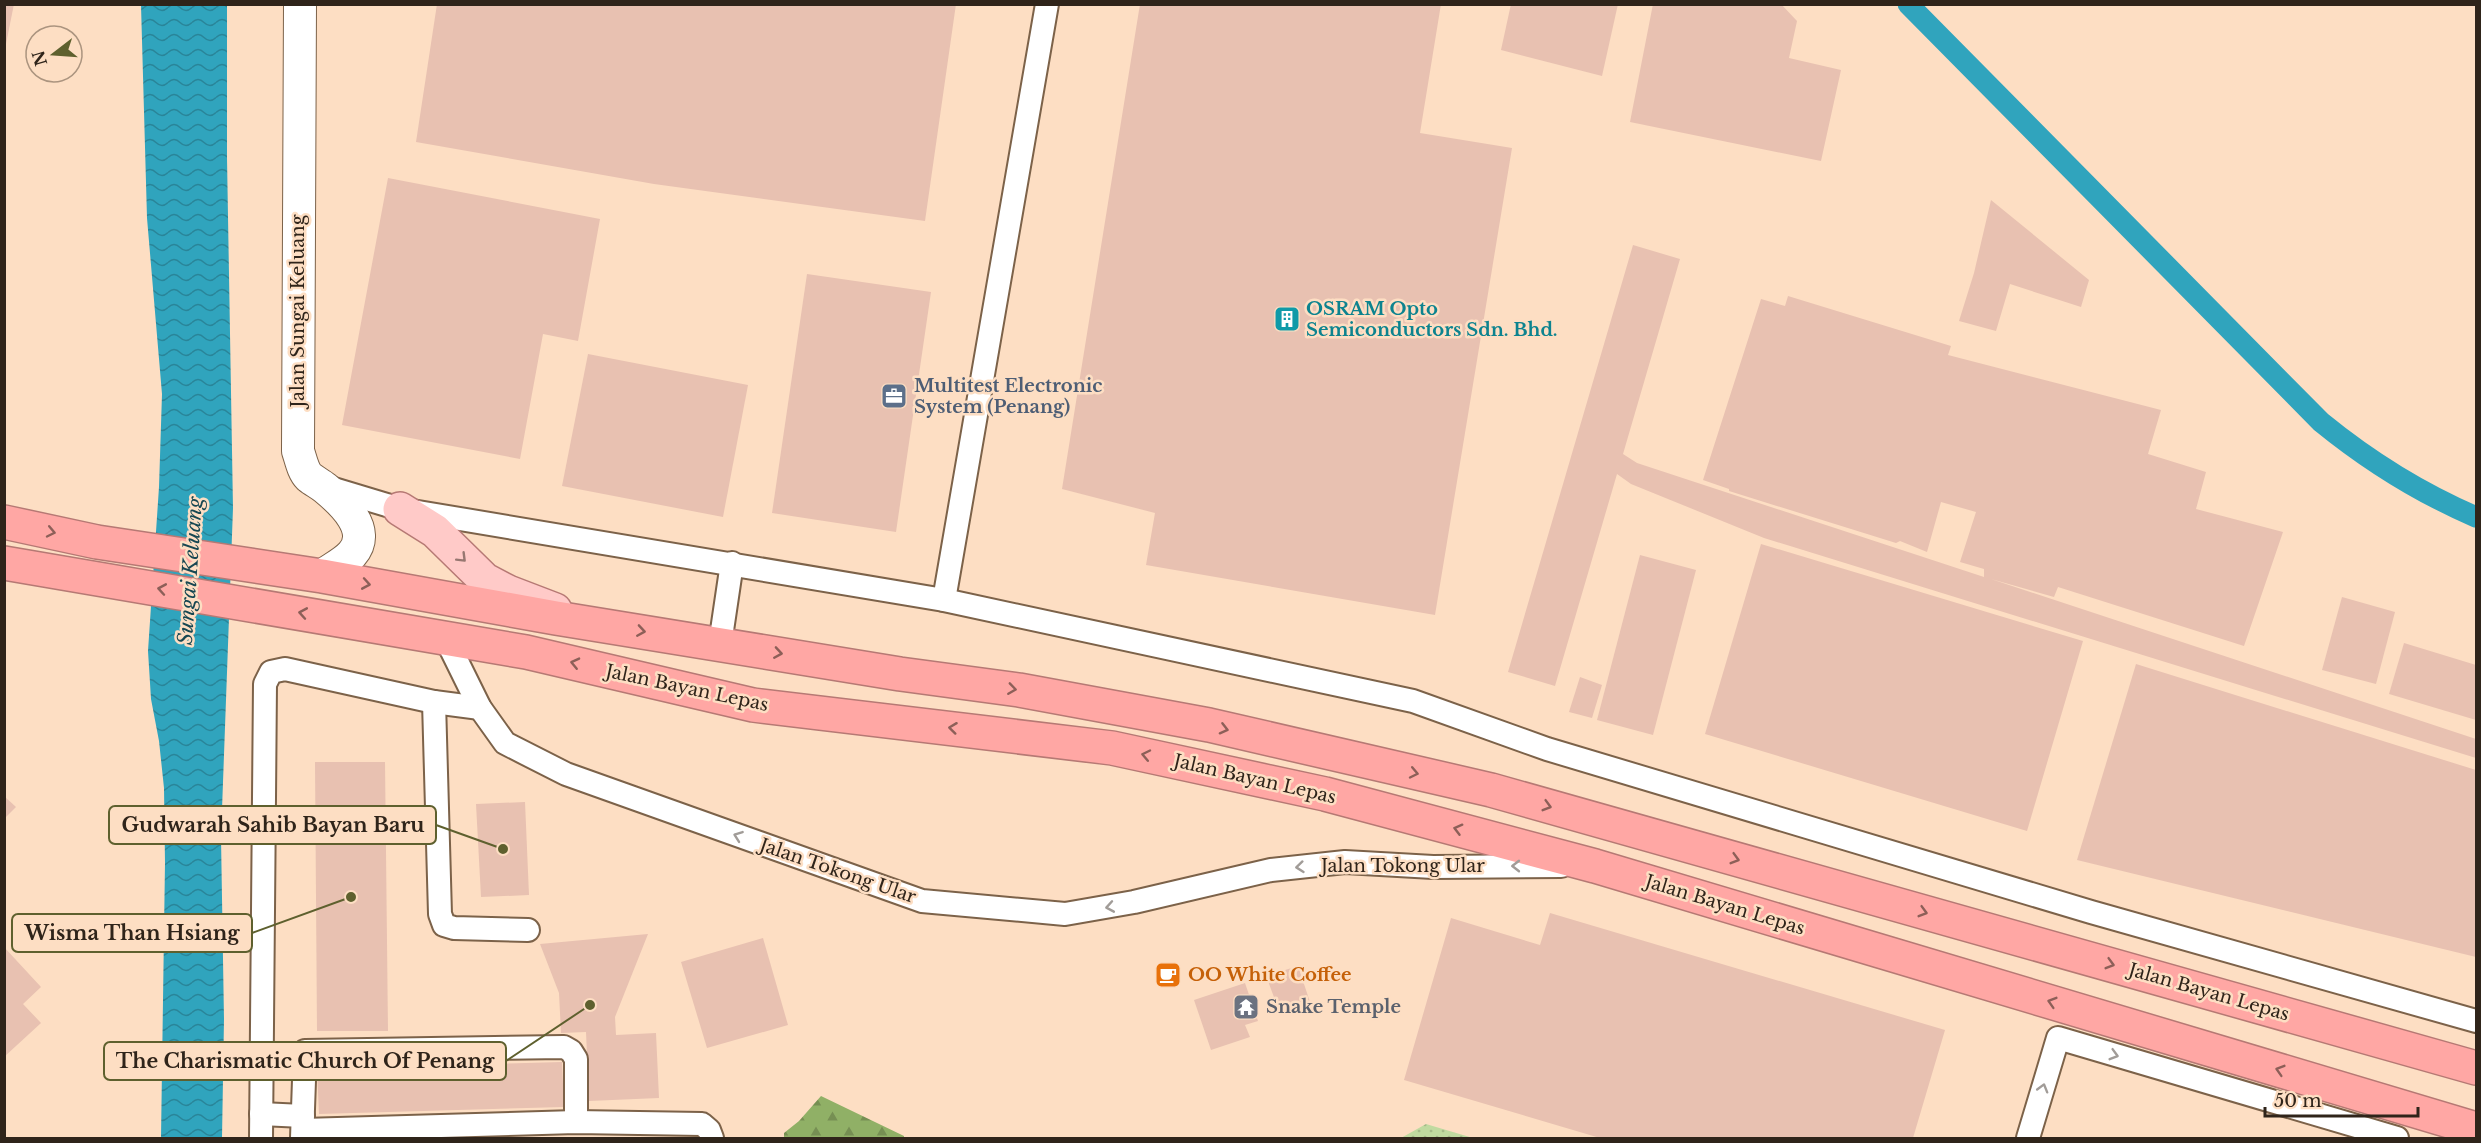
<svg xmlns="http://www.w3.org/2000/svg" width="2481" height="1143" viewBox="0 0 2481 1143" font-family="'Libre Baskerville',serif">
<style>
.forest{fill:url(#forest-firs)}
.park{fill:url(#park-dots)}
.water{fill:url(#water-waves)}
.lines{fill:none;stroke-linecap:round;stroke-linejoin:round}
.canal{stroke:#30a4bd;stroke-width:21}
.building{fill:#e8c1b1}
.street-casing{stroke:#7c6249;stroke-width:26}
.secondary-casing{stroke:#7c6249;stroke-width:34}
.primary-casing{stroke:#b67974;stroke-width:36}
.highway-casing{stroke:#b67974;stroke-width:36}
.street{stroke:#fff;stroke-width:22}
.secondary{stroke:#fff;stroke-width:32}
.primary{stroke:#ffcac8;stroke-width:33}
.highway{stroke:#ffa7a4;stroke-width:33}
.oneway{stroke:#8d5f58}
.oneway2{stroke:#977771}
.oneway3{stroke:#a19c98}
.labels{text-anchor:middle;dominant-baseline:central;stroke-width:5;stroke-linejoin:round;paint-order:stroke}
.culture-label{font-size:18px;font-weight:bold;fill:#0d838f;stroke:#fddec3;text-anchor:start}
.street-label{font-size:18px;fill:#2f241a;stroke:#fddec3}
.service-label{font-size:18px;font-weight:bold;fill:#4e5e75;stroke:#fddec3;text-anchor:start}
.food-label{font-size:18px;font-weight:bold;fill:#c56008;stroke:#fddec3;text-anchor:start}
.worship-label{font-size:18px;font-weight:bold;fill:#5b616d;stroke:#fddec3;text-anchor:start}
.water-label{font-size:20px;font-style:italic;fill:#174752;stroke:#fddec3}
.leader{fill:none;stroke:#5e602e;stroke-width:2}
.callout-dot{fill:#5e602e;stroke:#fddec3;stroke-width:2}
.callout{fill:#fddec3;stroke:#5e602e;stroke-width:2}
.callout-label{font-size:20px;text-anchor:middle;font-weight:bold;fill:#2f241a}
</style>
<defs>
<pattern id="forest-firs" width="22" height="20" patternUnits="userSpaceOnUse" patternTransform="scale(1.5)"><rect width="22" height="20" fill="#90b066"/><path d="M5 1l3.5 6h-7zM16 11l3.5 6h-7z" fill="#768f53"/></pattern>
<pattern id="park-dots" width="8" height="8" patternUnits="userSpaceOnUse" patternTransform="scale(1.5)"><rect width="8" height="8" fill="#c0daa0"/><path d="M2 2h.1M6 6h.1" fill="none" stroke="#a5bb89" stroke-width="1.8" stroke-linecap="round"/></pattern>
<pattern id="water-waves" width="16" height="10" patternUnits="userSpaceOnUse" patternTransform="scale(1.5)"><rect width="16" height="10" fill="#30a4bd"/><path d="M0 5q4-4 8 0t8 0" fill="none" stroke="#298599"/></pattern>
</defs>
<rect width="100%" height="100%" fill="#fddec3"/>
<polygon class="forest" points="821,1096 904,1136 904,1138 784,1138 784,1133 799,1121"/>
<polygon class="park" points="1426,1124 1473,1138 1401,1138"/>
<polygon class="water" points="141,5 227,5 227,158 233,508 221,837 224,1019 222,1138 161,1138 165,863 164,788 159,741 151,699 148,651 159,487 162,394 147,218"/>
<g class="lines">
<path class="canal" d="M 1908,4 L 2321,422 C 2370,462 2418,492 2476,517"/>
</g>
<g class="building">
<polygon points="4,4 14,4 6,44 4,44"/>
<polygon points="437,4 956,4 925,221 654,184 416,142"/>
<polygon points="1140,4 1441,4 1420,133 1512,148 1435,615 1146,565 1155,513 1062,489"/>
<polygon points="1511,4 1618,4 1602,76 1501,50"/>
<polygon points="1653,4 1781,4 1797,21 1789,58 1841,70 1821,161 1630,122"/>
<polygon points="388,178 600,219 578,341 543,334 520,459 342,425"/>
<polygon points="1991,200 2089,280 2081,307 2010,284 1996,331 1959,321 1974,273"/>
<polygon points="1633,245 1680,259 1623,454 1637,463 1984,577 1984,569 1960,562 1976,512 1941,502 1927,552 1900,541 1896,543 1729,491 1729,489 1703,480 1761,299 1785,306 1788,296 1951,346 1948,355 2161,410 2148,454 2206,472 2196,509 2283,532 2244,646 2058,587 2054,597 1991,579 2476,739 2476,758 1764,538 1631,484 1617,474 1555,686 1508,672"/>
<polygon points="807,274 931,292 896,532 772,513"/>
<polygon points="588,354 748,385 723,517 562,486"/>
<polygon points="1761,544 2083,641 2027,831 1705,734"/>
<polygon points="1640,555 1696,570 1653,735 1597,720"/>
<polygon points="2342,597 2395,612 2376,684 2322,670"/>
<polygon points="2404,643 2476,665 2476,720 2389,694"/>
<polygon points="2136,664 2476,770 2476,957 2077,860"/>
<polygon points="1580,677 1602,685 1592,718 1569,712"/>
<polygon points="315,762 385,762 388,1031 317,1031"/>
<polygon points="4,796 16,807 4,819"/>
<polygon points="525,802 529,895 481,897 476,804"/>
<polygon points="1550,913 1945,1030 1913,1138 1600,1138 1404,1080 1451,918 1540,945"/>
<polygon points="648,934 615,1017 616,1035 656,1033 659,1098 589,1101 586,1032 561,1033 559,993 540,944"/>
<polygon points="763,938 788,1025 707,1048 681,962"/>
<polygon points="4,947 41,987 23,1004 41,1023 4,1057"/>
<polygon points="1298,966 1310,1002 1280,1013 1266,976"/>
<polygon points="1245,983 1258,1021 1245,1025 1250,1037 1211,1050 1194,1000"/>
<polygon points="562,1062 564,1107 319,1114 317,1069"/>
</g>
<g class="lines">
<g class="street-casing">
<g id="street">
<polyline points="327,487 400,509 944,600 1413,701 1547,749 2091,912 2476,1021"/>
<polyline points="944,600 1047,4"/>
<polyline points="445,637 480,708 505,743 566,774 922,901 1065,914 1134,902 1271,870 1345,862 1433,867 1561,866"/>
<polyline points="720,644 732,563"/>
<polyline points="434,702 440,914 444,925 454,928 528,930"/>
<polyline points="261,1114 303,1116"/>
<polyline points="303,1130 576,1122 702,1124 709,1130 712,1138"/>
<polyline points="261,1138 265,684 271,672 285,669 434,702 480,708"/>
<polyline points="302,1138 305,1051 564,1047 571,1051 576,1059 576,1122"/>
<polyline points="2028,1138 2058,1038 2397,1138"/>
</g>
</g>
<g class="secondary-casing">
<path id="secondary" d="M 300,4 L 298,451 C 301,460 303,471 309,477 C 314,481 320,484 325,488 C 342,502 373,530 352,554 C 344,563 331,569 322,576"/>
</g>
<g class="primary-casing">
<polyline id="primary" points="400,509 435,531 485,580 508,592 555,610"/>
</g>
<g class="highway-casing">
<g id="highway">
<polyline points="4,522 97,542 322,576 556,618 900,674 1019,690 1209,725 1491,790 2476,1068"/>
<polyline points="4,563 526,652 753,705 1112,748 1325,794 1595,866 2476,1129"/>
</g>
</g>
<use href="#street" class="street"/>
<use href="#secondary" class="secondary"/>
<use href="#primary" class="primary"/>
<use href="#highway" class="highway"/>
</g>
<defs><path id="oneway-chevron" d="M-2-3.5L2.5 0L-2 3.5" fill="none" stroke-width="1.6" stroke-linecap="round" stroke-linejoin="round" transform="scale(1.5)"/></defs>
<g class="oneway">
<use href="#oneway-chevron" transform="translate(51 532) rotate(12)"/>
<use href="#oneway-chevron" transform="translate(366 584) rotate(10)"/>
<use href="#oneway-chevron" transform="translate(162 589) rotate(-170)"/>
<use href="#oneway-chevron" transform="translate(303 613) rotate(-170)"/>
<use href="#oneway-chevron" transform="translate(641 631) rotate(9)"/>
<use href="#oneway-chevron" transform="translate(778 653) rotate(9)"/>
<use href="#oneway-chevron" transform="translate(575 663) rotate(-167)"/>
<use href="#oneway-chevron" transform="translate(1012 689) rotate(8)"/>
<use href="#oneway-chevron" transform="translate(953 728) rotate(-173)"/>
<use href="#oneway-chevron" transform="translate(1224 729) rotate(14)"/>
<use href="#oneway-chevron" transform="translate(1146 755) rotate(-168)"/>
<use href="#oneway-chevron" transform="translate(1414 773) rotate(12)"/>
<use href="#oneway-chevron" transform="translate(1547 806) rotate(16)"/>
<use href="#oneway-chevron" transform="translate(1458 829) rotate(-165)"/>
<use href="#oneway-chevron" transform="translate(1735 859) rotate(16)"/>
<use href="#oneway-chevron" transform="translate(1923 912) rotate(16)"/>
<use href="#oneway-chevron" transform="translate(2110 964) rotate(16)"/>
<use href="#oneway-chevron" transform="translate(2052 1002) rotate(-163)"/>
<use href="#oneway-chevron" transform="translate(2280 1070) rotate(-163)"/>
</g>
<use class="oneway2" href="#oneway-chevron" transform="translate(462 558) rotate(45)"/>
<g class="oneway3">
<use href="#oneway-chevron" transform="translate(738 836) rotate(-160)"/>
<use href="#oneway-chevron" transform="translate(1516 866) rotate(180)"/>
<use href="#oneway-chevron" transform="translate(1300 867) rotate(174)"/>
<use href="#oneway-chevron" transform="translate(1110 907) rotate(170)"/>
<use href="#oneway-chevron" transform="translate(2114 1055) rotate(16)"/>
<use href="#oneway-chevron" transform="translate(2043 1088) rotate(-74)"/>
</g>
<defs>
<g id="building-square" transform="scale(1.35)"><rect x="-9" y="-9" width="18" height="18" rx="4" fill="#0f9aa8" stroke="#fddec3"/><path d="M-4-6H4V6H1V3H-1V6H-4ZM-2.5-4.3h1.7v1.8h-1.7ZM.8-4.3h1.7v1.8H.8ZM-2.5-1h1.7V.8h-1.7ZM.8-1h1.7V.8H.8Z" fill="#fff"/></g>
<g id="office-square" transform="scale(1.35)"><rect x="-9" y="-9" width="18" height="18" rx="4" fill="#5c6f8a" stroke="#fddec3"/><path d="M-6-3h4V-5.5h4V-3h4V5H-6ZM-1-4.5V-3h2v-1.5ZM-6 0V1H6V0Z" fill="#fff"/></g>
<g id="cafe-square" transform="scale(1.35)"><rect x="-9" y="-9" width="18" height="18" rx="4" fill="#e8710a" stroke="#fddec3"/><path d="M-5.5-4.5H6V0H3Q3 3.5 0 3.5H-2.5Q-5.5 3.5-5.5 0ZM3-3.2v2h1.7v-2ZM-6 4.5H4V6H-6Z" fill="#fff"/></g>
<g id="temple-square" transform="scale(1.35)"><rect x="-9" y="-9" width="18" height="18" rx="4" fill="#6b7280" stroke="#fddec3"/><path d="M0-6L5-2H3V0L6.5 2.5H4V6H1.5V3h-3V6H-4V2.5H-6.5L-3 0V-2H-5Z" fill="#fff"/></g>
</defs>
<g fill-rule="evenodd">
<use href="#building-square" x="1287" y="319"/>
<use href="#office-square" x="894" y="396"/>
<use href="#cafe-square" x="1168" y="975"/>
<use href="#temple-square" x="1246" y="1007"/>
</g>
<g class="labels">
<g class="culture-label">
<text x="1306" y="309">OSRAM Opto<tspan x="1306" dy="21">Semiconductors Sdn. Bhd.</tspan></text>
</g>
<g class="street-label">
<text transform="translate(298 311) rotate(-90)">Jalan Sungai Keluang</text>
<text transform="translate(687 688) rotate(12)">Jalan Bayan Lepas</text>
<text transform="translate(1255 779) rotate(13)">Jalan Bayan Lepas</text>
<text x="1403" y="866">Jalan Tokong Ular</text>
<text transform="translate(838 871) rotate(19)">Jalan Tokong Ular</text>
<text transform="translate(1725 905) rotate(17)">Jalan Bayan Lepas</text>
<text transform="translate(2209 992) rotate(16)">Jalan Bayan Lepas</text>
</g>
<g class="service-label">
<text x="914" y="386">Multitest Electronic<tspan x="914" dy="21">System (Penang)</tspan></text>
</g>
<g class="food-label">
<text x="1188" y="975">OO White Coffee</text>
</g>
<g class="worship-label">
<text x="1266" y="1007">Snake Temple</text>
</g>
<g class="water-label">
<text transform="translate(190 571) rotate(-86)">Sungai Keluang</text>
</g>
</g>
<path class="leader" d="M503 849L436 825M351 897L252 933M590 1005L506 1061"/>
<g class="callout-dot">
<circle cx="503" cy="849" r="6"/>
<circle cx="351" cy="897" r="6"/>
<circle cx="590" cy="1005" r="6"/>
</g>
<g class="callout">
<rect x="109" y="806" width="327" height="38" rx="6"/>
<rect x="12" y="914" width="240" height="38" rx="6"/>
<rect x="104" y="1042" width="402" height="38" rx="6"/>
</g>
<g class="callout-label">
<text x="273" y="832">Gudwarah Sahib Bayan Baru</text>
<text x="132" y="940">Wisma Than Hsiang</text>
<text x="305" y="1068">The Charismatic Church Of Penang</text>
</g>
<rect width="2481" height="1143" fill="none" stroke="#2f241a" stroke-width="12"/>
<g transform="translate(54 54) rotate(253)"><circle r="28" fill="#fddec3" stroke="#ab947f" stroke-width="1.5"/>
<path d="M0-4.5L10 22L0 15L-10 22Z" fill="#5e602e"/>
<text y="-9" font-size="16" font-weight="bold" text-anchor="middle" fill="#2f241a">N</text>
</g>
<path d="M2265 1107v9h153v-9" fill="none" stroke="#2f241a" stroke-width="3"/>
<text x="2274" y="1107" font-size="18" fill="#2f241a" stroke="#fddec3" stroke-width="4.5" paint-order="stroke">50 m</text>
</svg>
